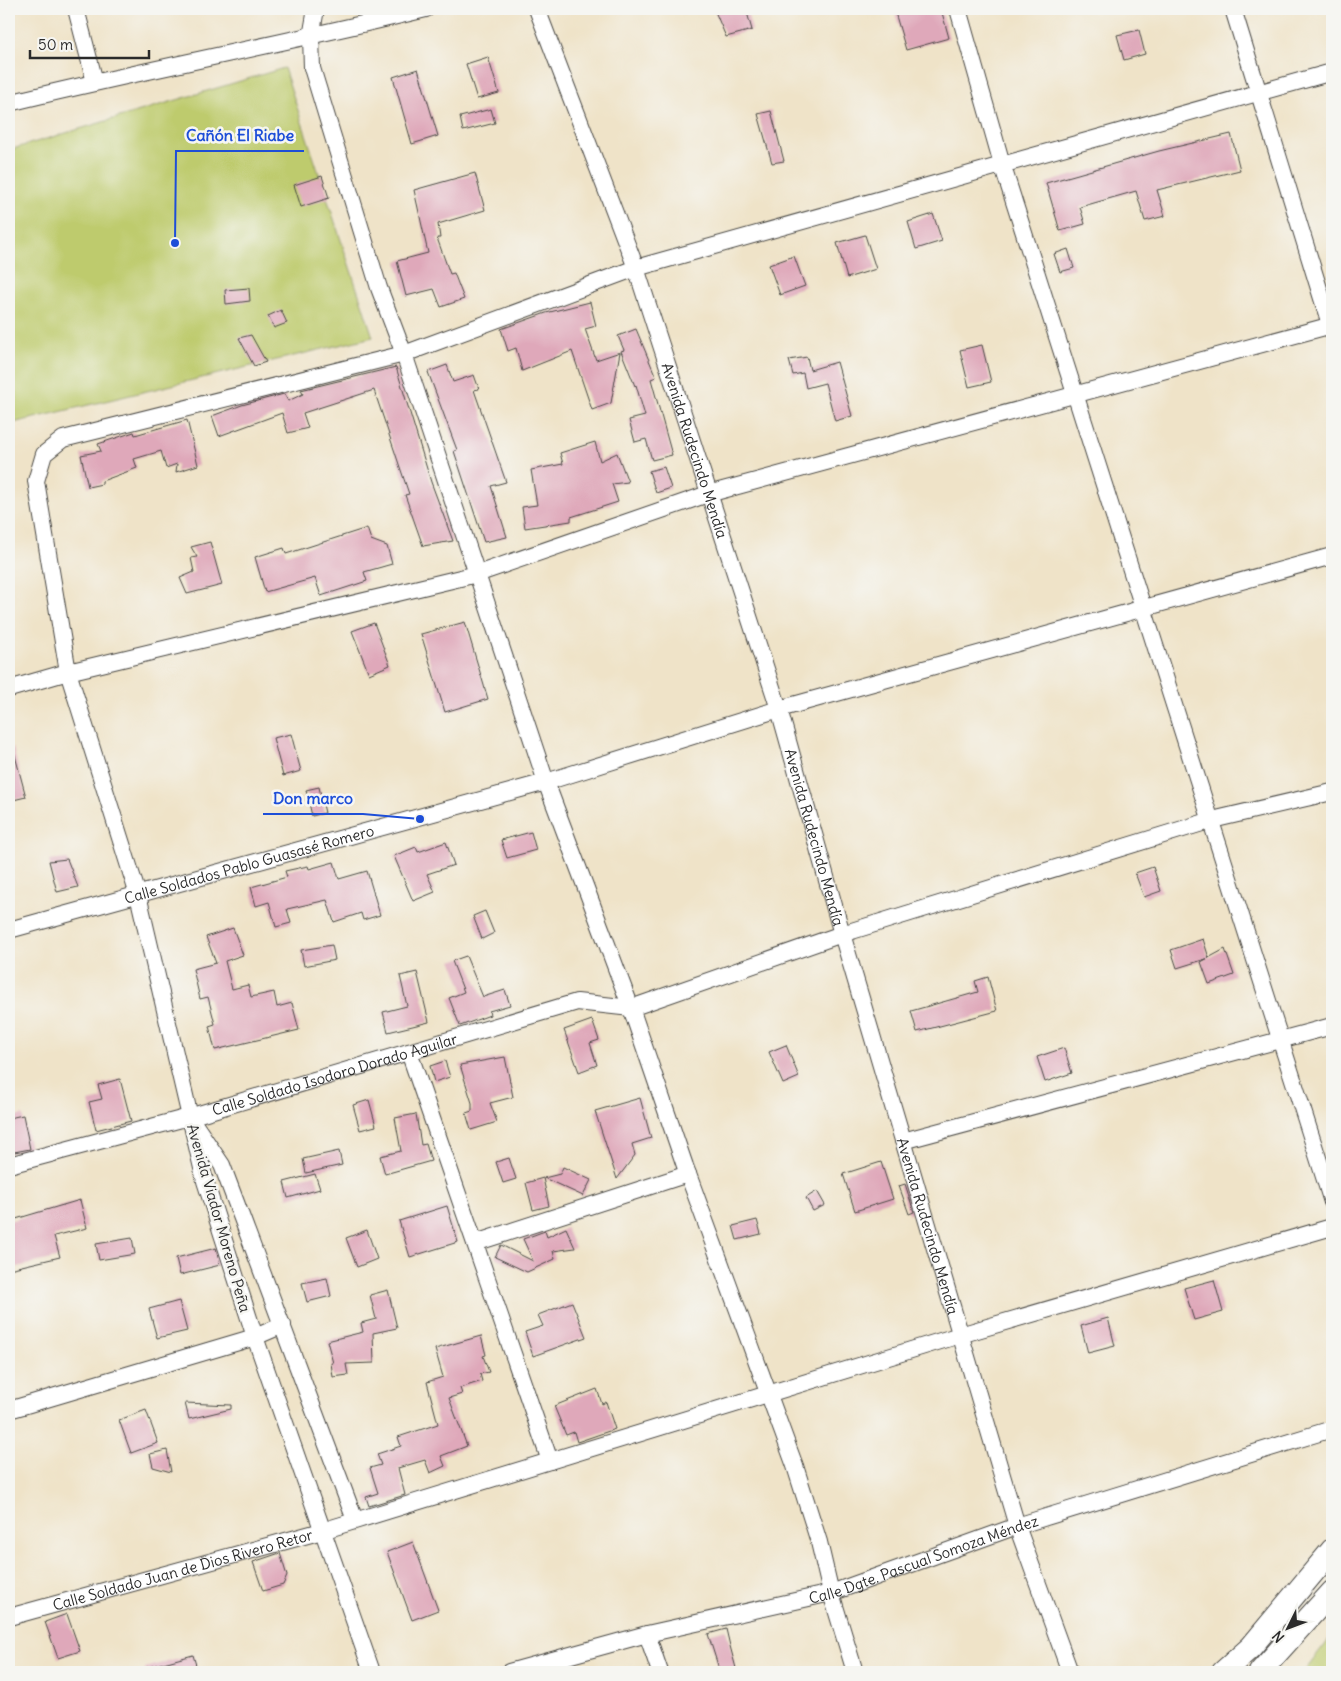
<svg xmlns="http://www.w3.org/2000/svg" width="1341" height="1681" viewBox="0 0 1341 1681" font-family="Delius,sans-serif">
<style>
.green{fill:#becb6d;stroke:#747b4c}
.building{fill:#dfa8ba}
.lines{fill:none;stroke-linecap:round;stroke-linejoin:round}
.minor-casing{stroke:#484743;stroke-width:18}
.secondary-casing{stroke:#484743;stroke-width:24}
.minor{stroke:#fff;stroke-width:16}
.secondary{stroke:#fff;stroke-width:22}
.labels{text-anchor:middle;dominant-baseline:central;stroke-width:5;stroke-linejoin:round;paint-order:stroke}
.street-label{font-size:15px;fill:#2b2b2b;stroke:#f6f6f2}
.leader{fill:none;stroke:#1d4ed8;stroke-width:2}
.callout-dot{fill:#1d4ed8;stroke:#f6f6f2;stroke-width:2}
.callout-label{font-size:16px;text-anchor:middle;font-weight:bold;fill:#1d4ed8;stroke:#f6f6f2;stroke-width:5;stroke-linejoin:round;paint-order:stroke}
</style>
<rect width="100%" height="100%" fill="#f6f6f2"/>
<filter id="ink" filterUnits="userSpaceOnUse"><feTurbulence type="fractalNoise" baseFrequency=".02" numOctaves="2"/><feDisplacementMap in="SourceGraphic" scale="10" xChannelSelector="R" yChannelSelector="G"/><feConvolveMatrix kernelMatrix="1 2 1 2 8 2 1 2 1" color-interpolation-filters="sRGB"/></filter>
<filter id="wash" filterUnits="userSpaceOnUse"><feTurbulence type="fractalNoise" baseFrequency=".0096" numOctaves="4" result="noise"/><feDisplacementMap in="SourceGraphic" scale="20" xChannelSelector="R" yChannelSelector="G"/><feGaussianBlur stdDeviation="1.12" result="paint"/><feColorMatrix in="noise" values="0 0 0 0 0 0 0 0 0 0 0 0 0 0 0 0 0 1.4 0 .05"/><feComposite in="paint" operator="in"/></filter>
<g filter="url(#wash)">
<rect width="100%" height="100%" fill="#efe3c8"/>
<g class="green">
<polygon points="284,68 373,337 9,424 9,150"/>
<polygon points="1332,1636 1332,1672 1304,1672"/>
</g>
<g id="blocks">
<g class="building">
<polygon points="714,9 746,9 752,30 726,37"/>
<polygon points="894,9 941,9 949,38 906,50"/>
<polygon points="1139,30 1145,54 1124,60 1117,35"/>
<polygon points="488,57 499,93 477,99 466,64"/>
<polygon points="418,69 438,136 412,144 393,77"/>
<polygon points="491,109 495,123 463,131 460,117"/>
<polygon points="771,111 784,161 772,163 758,114"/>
<polygon points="1231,134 1240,170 1157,190 1165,216 1145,221 1136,191 1080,207 1085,224 1060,231 1046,183 1159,151"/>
<polygon points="475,173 485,210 438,224 440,238 437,238 450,274 454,273 464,299 441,307 434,289 406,296 397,261 428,253 414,190"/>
<polygon points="322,176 329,198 301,207 294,185"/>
<polygon points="933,214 942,241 916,249 908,222"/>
<polygon points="865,235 876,269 847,278 837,243"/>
<polygon points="1068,249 1074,268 1060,272 1054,254"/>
<polygon points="794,256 805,286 780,295 769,265"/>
<polygon points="249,288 250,301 226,304 225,290"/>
<polygon points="590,302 596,326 585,329 596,360 620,352 611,403 592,410 572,351 522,371 516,348 508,351 501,329 546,313"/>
<polygon points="281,310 287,323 274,328 268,316"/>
<polygon points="636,329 656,377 651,379 672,455 652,460 646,439 635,442 629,420 645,416 636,385 635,386 621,351 624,350 618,336"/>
<polygon points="251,335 266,362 254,366 239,338"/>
<polygon points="982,345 991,382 969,387 960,350"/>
<polygon points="807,357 810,370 837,362 852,416 835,421 825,383 806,388 803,373 793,375 789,360"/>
<polygon points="447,365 453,382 474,375 479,389 474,390 506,482 491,486 507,537 484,542 454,451 457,450 428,372"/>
<polygon points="396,367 431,482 453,541 423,546 405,495 409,494 374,390 303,413 308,428 288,433 282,413 219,436 212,416 242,405 284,394 288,401 303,394 301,390"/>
<polygon points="187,420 198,465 176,472 177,464 166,468 161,451 134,459 137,468 102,481 102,484 88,487 81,455 101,451 98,444 134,432 135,435"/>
<polygon points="595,442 600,461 617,453 628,482 612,484 618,502 571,517 571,521 525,528 522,507 537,505 531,470 563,464 560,453"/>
<polygon points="664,467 671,488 656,493 649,471"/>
<polygon points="367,528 371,540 387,546 392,564 364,572 367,581 321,596 315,578 265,592 255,557 284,548 286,554"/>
<polygon points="210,542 222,585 187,594 180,578 194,572 191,558 197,557 191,547"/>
<polygon points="465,622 488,699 445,712 421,634"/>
<polygon points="374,623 390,665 369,674 352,631"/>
<polygon points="291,734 301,771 283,776 273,738"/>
<polygon points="13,748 26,797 9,801 9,749"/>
<polygon points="319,787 325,813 312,816 306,790"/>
<polygon points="531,832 536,850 507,858 501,840"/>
<polygon points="446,842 454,865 427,874 435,892 413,901 394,856 416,847 418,852"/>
<polygon points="67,859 78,887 57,892 49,861"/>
<polygon points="334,862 339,879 367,871 380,915 363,920 361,913 334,922 327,900 287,909 291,923 276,927 269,902 256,906 251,887 287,877 285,871 308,866 309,869"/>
<polygon points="1153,867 1161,891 1144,897 1135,873"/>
<polygon points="485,911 494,933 482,939 473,916"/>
<polygon points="233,928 243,955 225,961 232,989 248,985 251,997 274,992 277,1007 292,1003 299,1030 215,1050 209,1026 215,1024 208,997 200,999 193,969 216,963 206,937"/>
<polygon points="1203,939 1209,958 1177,968 1171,950"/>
<polygon points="332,945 335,960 304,966 301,950"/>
<polygon points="1225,949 1234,975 1209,984 1201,962"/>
<polygon points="466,956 483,997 505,990 510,1005 489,1011 490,1015 460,1026 449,998 464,992 452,961"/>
<polygon points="417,972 429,1022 388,1032 383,1012 407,1006 400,976"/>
<polygon points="988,977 997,1011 917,1032 911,1011 978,992 975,981"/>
<polygon points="592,1020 599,1040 590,1043 597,1065 579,1072 564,1030"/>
<polygon points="786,1045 799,1077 783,1084 769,1052"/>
<polygon points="1064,1048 1072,1073 1045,1082 1037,1057"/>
<polygon points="505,1057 513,1097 490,1103 497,1122 471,1130 466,1113 472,1111 472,1103 460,1065"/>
<polygon points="445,1061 450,1077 434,1082 430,1066"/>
<polygon points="120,1079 131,1121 96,1130 89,1102 102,1099 98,1085"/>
<polygon points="640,1098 651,1138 632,1144 635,1155 617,1179 595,1111"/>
<polygon points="369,1100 376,1126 360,1130 353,1105"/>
<polygon points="416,1114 421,1145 426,1144 431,1161 385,1174 380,1156 401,1151 395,1118"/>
<polygon points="23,1115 30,1149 9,1153 9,1118"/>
<polygon points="339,1151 342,1165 306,1173 303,1159"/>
<polygon points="509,1158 516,1179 503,1183 496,1162"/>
<polygon points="881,1162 893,1199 855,1211 843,1174"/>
<polygon points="563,1167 591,1180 583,1196 544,1178 560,1174"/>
<polygon points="315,1174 320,1189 288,1198 284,1182"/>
<polygon points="543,1178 549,1206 533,1210 526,1183"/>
<polygon points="905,1184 914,1212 909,1214 899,1186"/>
<polygon points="817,1191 825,1205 813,1211 806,1198"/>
<polygon points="80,1200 87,1228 54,1236 60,1257 9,1269 9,1221"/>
<polygon points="447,1206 458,1242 410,1257 399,1221"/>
<polygon points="757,1220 761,1234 737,1240 733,1226"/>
<polygon points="566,1228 575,1248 553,1251 555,1259 527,1272 495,1257 501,1245 533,1261 523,1239 545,1231 547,1237"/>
<polygon points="367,1230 377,1259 357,1267 346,1238"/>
<polygon points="132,1238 135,1254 99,1260 96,1244"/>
<polygon points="216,1248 220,1265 180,1275 176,1258"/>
<polygon points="327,1278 331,1296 307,1302 302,1283"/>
<polygon points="1214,1280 1223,1312 1194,1320 1184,1288"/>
<polygon points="388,1290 397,1328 373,1333 374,1363 346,1364 348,1375 333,1377 331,1363 333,1363 327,1341 363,1332 361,1323 376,1319 370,1295"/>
<polygon points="179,1301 187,1331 157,1338 149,1309"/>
<polygon points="572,1302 586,1337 533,1356 525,1332 543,1326 538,1315"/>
<polygon points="1108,1318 1115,1346 1088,1353 1081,1326"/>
<polygon points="481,1336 486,1355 483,1356 489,1372 480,1374 482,1381 460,1388 462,1394 449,1398 467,1446 441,1456 445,1466 430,1473 425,1460 398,1468 405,1495 369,1506 366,1497 378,1493 370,1468 381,1465 377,1454 401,1446 398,1437 438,1424 427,1382 443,1377 435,1349"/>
<polygon points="597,1389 602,1404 606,1402 615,1429 577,1442 574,1432 566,1435 554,1406"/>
<polygon points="185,1403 231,1405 231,1409 189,1419"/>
<polygon points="146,1410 158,1443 131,1453 119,1420"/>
<polygon points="167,1450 171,1472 153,1467 150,1454"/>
<polygon points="413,1542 438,1610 412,1620 387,1552"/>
<polygon points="280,1553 287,1576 283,1585 263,1591 253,1562"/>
<polygon points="67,1614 80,1651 58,1658 45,1622"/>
<polygon points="726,1629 730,1646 737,1672 720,1672 708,1634"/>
<polygon points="193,1655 198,1672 145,1672 145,1668"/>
</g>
</g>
</g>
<g filter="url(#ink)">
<use href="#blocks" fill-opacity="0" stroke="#484743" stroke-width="1"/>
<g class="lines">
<g class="minor-casing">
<g id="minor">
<polyline points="76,9 95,82"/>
<polyline points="316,9 311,37 312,68 379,288 404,354 546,782 631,1008 685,1166 795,1466 819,1542 831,1593 855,1672"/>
<path id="s1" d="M 537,9 L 636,268 L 779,709 L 842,934 L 1017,1526 L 1070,1672"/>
<polyline points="958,9 1002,164 1332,1202"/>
<polyline points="1233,9 1332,331"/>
<path d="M 9,103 C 147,69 287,43 426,9"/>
<polyline points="9,689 68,672 477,574 708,494 1332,325"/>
<path id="s2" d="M 9,930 L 546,782 L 779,709 L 1332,556"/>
<polyline points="409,1052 550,1461"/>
<polyline points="195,1125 222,1165 355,1520"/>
<polyline points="903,1141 1332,1026"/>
<path id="s3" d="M 9,1165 L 189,1117 L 577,1002 L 631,1008 L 842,934 L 1212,820 L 1332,792"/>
<polyline points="475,1243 688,1174"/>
<polyline points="9,1410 255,1337 283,1325"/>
<path id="s4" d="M 9,1617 L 322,1531 L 960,1335 L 1332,1227"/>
<polyline points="647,1634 660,1672"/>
<polyline points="372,1672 255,1337 205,1181 138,895 68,672 36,481 44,454 63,439 404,354 636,268 1332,72"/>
<path id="s5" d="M 509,1672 L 647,1634 L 831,1593 L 1017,1526 L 1332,1429"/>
</g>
</g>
<g class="secondary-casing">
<g id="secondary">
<polyline points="1223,1672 1251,1647 1332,1550"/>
<polyline points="1260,1672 1332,1592"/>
</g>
</g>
<use href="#minor" class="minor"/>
<use href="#secondary" class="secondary"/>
</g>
</g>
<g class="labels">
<g class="street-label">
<text stroke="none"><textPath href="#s1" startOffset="469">Avenida Rudecindo Mendía</textPath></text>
<text stroke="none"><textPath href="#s1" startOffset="874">Avenida Rudecindo Mendía</textPath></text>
<text stroke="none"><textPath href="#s2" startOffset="249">Calle Soldados Pablo Guasasé Romero</textPath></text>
<text stroke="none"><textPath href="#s3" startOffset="338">Calle Soldado Isodoro Dorado Aguilar</textPath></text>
<text transform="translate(219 1218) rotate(74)">Avenida Viador Moreno Peña</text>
<text stroke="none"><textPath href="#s1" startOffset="1279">Avenida Rudecindo Mendía</textPath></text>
<text stroke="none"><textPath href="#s5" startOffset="430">Calle Dgte. Pascual Somoza Méndez</textPath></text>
<text stroke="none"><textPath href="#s4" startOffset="180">Calle Soldado Juan de Dios Rivero Retor</textPath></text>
</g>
</g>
<path class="leader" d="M175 243L176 151H304M420 819L363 814H263"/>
<g class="callout-dot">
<circle cx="175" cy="243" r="5"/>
<circle cx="420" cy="819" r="5"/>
</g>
<g class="callout-label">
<text x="240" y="141">Cañón El Riabe</text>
<text x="313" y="804">Don marco</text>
</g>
<rect width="1341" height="1681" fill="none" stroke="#f6f6f2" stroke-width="30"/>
<g transform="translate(1288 1628) rotate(228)" stroke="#f6f6f2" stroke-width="4" paint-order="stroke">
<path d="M0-4L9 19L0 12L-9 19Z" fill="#2b2b2b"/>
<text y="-8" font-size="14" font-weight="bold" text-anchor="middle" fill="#2b2b2b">N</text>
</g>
<path d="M30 50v8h119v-8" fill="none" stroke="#2b2b2b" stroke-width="2.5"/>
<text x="38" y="50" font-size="15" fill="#2b2b2b" stroke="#f6f6f2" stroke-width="4" paint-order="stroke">50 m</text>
</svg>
